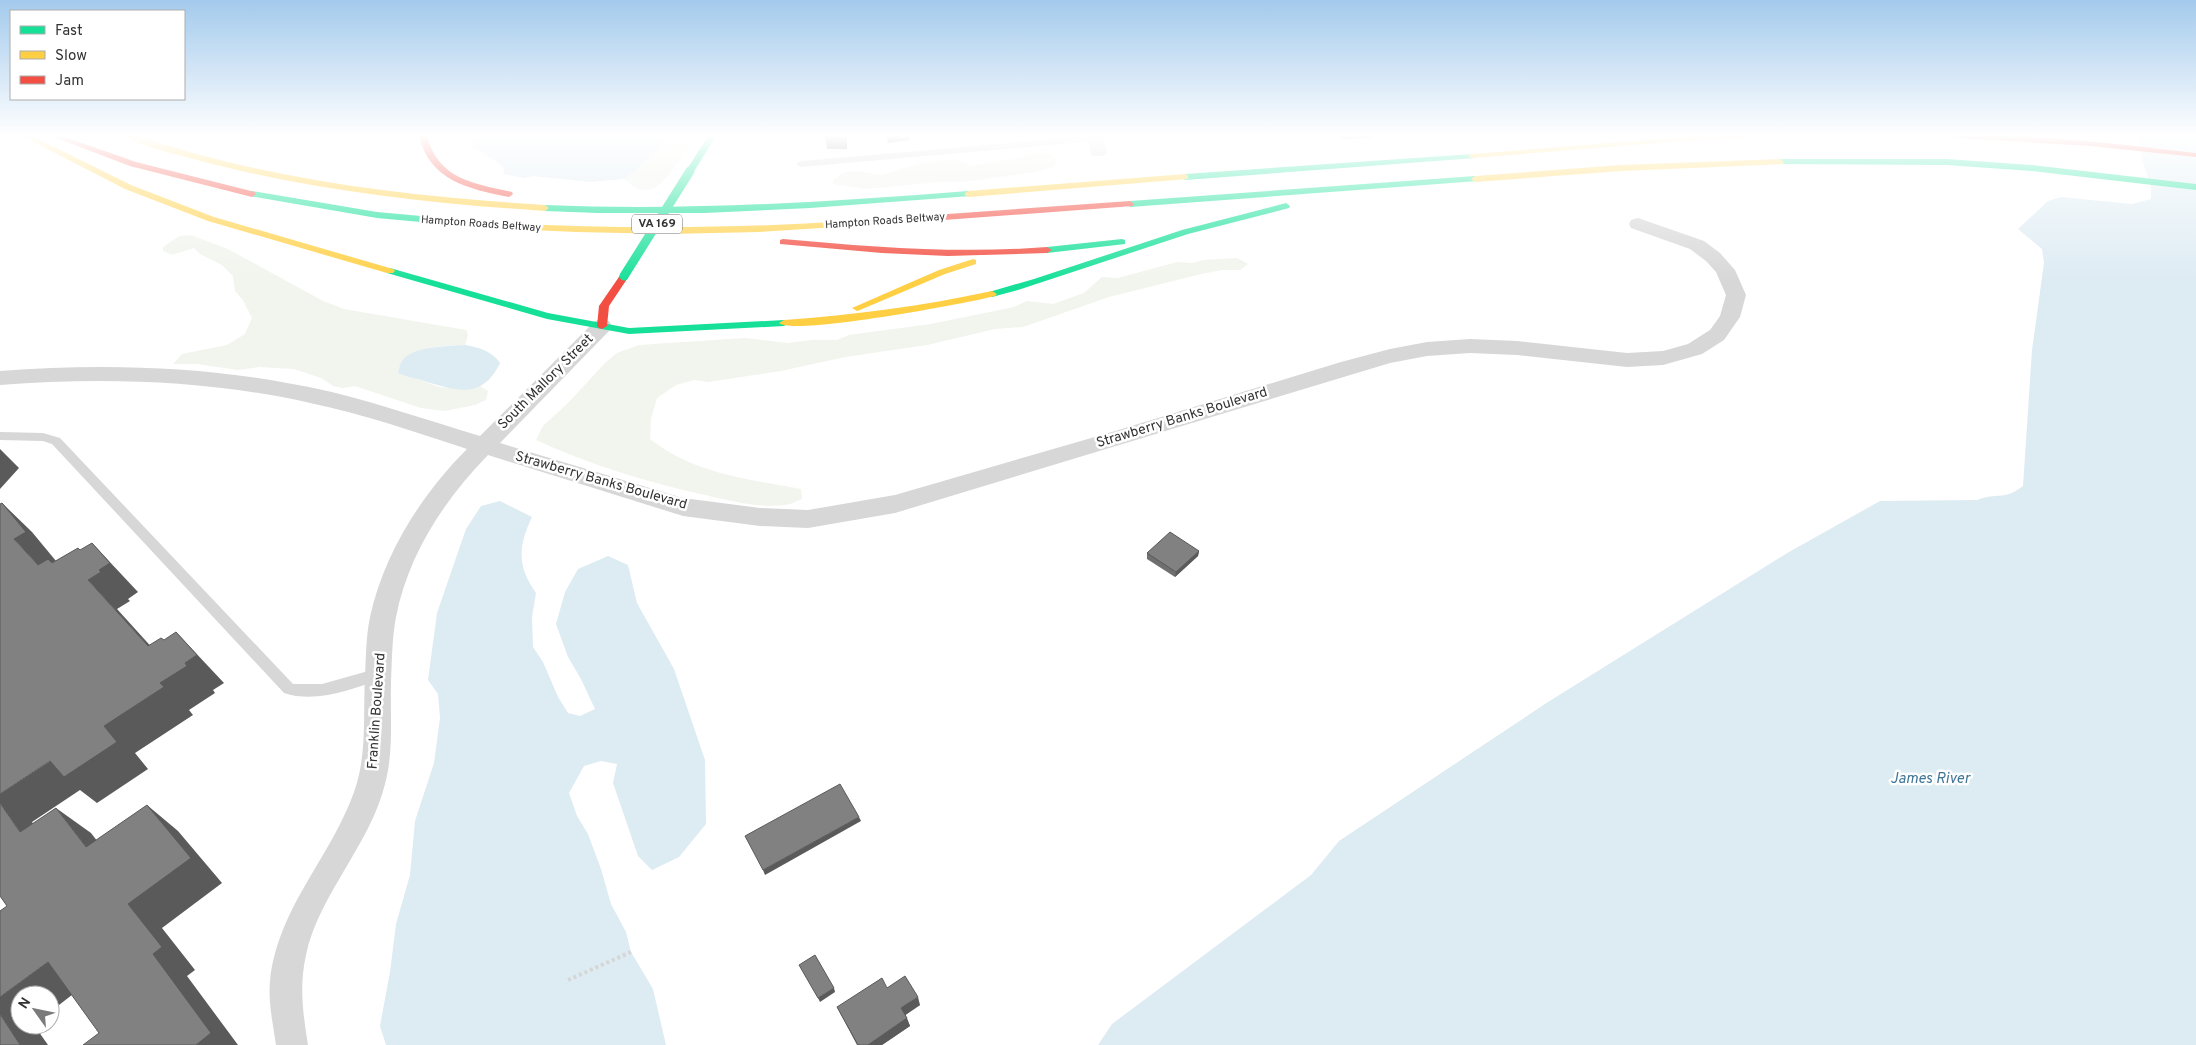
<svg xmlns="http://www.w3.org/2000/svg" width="2196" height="1045" viewBox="0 0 2196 1045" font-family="Overpass,sans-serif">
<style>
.green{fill:#f1f5ed}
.water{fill:#ddebf3}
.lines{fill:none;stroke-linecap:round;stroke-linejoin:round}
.path{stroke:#d6d6d6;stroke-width:4;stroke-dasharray:3 3;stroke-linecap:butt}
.lane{fill:#d7d7d7;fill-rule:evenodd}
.street{fill:#d7d7d7;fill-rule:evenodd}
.fast{fill:#16e098;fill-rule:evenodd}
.slow{fill:#ffcf43;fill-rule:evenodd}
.jam{fill:#f24e42;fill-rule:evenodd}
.fast-bridge{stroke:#16e098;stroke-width:9}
.wall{fill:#6f6f6f}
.shaded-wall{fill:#5a5a5a}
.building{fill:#818181;stroke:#5a5a5a}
.labels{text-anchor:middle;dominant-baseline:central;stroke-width:5;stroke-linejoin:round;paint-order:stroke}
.far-street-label{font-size:11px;fill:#333;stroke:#fff}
.shield{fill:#fff;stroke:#707070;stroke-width:1}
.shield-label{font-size:12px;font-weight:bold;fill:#333}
.street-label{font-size:14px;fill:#333;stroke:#fff}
.water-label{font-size:15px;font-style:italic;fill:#3f7597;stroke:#fff}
</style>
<rect width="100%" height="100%" fill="#fff"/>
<g class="green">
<path d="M 667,136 L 694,136 C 687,149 666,185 652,189 C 640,193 632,186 624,179 L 636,171 L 659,148 Z"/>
<polygon points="1040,153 1050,155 1057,161 1053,167 1036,172 963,182 939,182 866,189 833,184 834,179 844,172 857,171 882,175 922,163 954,159 972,166"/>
<path d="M 191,235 L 228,249 L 323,301 L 344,309 L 466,330 L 468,335 L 465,345 C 441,346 406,345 398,372 L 439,387 L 465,389 L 480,386 L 488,391 L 486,400 L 475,405 L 444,411 L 421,408 L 355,386 L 343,388 L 333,386 L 321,378 L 294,369 L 259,367 L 238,370 L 197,364 L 173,364 L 182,354 L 227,345 L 245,334 L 252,318 L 243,300 L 235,291 L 233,276 L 222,265 L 200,254 L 194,248 L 172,255 L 163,251 L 163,247 L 179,236 Z"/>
<path d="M 1237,258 L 1248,264 L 1240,270 L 1222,270 L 1201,274 L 1109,297 L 1023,327 L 995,329 L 927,345 L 845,357 L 781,371 L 708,382 L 694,380 L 676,385 L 657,398 L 651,419 L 650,439 C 694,474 748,479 801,489 L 802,499 C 796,501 790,505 784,505 C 757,508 731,501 705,495 C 647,482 590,465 536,440 L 543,426 L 567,404 L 605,363 L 617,353 L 639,345 L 745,338 L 788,343 L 812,340 L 837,340 L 849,335 L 931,324 L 1014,307 L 1027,301 L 1053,304 L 1084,293 L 1102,277 L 1118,278 L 1177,262 L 1192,263 L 1204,260 Z"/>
</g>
<g class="water">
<polygon points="469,136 667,136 659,148 636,171 624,179 590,182 533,176 524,178 504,174 503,166 473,147"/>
<path d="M 2133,136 L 2196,136 L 2196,1045 L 1098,1045 L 1112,1024 L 1311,875 L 1339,841 L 1548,702 L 1789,552 L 1880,501 L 1977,500 C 1997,492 2004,501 2023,486 L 2032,350 L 2044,263 L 2042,249 L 2018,229 L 2048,201 L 2061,197 L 2132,204 L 2151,199 L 2151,187 L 2142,159 L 2141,142 Z"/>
<path d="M 465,345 C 479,348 491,350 500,363 C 482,400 457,391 424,381 C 415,378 407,377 398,373 C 399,369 400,364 402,361 C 412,346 449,346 465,345 Z"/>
<path d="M 500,501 L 532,517 C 518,547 517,566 536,593 L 532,617 L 533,647 L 543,662 L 558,697 L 568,713 L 580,716 L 595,709 L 581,679 L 568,657 L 556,624 L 565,592 L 578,569 L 608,556 L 628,565 L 637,603 L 674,669 L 705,760 L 706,824 L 679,857 L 652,870 L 638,856 L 613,783 L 617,764 L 601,761 L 584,766 L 569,793 L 577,816 L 588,834 L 601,869 L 611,904 L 626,932 L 631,952 L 653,989 L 666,1045 L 386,1045 L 380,1026 L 390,972 L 396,924 L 410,875 L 415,821 L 434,763 L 440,718 L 438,694 L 428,680 L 437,613 L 466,529 L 481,506 Z"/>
</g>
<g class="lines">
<polyline class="path" points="568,980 631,952"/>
<g class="lane">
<polygon points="1089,136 1097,136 1100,138 1095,141 801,167 796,164 801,161"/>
<path d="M 0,432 L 43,433 L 60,438 L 293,684 L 322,684 L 379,668 L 384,670 L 386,674 L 384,678 C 353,689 316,704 284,693 L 52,444 L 43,441 L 0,440 Z"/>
</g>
<g class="street">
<polygon points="1086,136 1103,136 1107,152 1104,156 1092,156"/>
<path d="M 1638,218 L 1704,241 L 1720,253 L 1735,270 L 1746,295 L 1740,317 L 1724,340 L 1702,354 L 1663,365 L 1627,367 L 1517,355 L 1470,353 L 1427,356 L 1390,363 L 895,513 L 808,528 L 760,526 L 683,516 L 488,455 C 444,500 408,555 396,617 C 392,638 392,660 391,682 C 390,715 394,751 385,784 C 370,845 318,896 306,955 C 299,986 303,1014 308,1045 L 276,1045 C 273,1024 268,1002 270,981 C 278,905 334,855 356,786 C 367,751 363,712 365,677 C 366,657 366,636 370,617 C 384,553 422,494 467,449 C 415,432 364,414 310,403 C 208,380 104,377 0,385 L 0,371 C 104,363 207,366 309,387 C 367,399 423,419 480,436 L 595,321 L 602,319 L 609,321 L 612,326 L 609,331 L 500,443 L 683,498 L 760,508 L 808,510 L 895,495 L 1112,432 L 1341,362 L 1390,349 L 1427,342 L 1470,339 L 1517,341 L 1627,353 L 1663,351 L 1688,344 L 1710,330 L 1720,316 L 1726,295 L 1716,272 L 1706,261 L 1690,249 L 1631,228 L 1629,224 L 1631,220 Z"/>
</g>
<g class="fast">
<polygon points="708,136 716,136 693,173 687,173 686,171"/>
<polygon points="1472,154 1476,156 1475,158 1185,180 1181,177 1185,174"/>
<polygon points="1780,159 1947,159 2031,165 2196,184 2196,190 2031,171 1947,165 1777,164 1776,162"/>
<polygon points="1475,176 1478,177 1478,181 1130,207 1126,204 1130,201"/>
<polygon points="252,191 377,212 487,222 491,225 487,228 377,218 249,196 248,194"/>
<path d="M 968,191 L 972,194 L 971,196 L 810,208 L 704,213 L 598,213 L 545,211 L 541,208 L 545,205 C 687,211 827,202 968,191 Z"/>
<polygon points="1286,203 1290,206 1289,208 1188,234 1018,290 992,297 987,294 989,292 1034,279 1182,230"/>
<polygon points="1122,239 1125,240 1125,244 1047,253 1042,250 1047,247"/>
<polygon points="390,268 548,313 629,328 784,320 789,323 784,326 629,334 547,319 387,273 385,271"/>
</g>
<g class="slow">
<polygon points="22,136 32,136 131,185 214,217 393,269 395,271 393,273 387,273 208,221 125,189"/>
<path d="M 126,136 L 138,136 C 272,181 404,196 545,205 L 549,208 L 545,211 C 425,203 306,190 190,158 C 175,154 136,145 126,136 Z"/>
<polygon points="1754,136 1750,138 1683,141 1472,158 1468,156 1472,154 1683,137"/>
<polygon points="1780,159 1784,162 1783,164 1621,171 1475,182 1471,179 1475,176 1621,165"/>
<polygon points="1185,174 1188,175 1188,179 968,197 964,194 968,191"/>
<path d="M 849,221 L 853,224 L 852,226 L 759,232 L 668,234 L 577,232 L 487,228 L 483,225 L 487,222 C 608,229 728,229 849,221 Z"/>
<polygon points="973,259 976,260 976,264 945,274 860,310 857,311 852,308 939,270"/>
<path d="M 992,291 L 997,294 L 995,296 C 969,303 792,336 779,323 L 784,320 C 854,315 923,306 992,291 Z"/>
</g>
<g class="jam">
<polygon points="51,136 62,136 136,162 255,192 256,194 252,197 130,166"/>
<path d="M 419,136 L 427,136 C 439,180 473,183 512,192 L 513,194 L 509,197 C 469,189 430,181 419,136 Z"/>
<path d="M 1954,136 C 2034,133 2116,144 2196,153 L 2196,157 L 2091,146 L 1958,138 Z"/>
<polygon points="1130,201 1134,204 1133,206 849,227 845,224 849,221"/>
<path d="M 783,239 C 871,247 958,254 1047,247 L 1052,250 L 1047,253 L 948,256 L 882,253 L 780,244 L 780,240 Z"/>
<polygon points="624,273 629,276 609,306 607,326 602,329 599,328 597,326 599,306 621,274"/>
</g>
<polyline class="fast-bridge" points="624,276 690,171"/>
</g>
<g class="wall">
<polygon points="825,136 847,136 847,149 827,149"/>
<polygon points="1340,136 1373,136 1372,138 1341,139"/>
<polygon points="1199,551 1198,556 1175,577 1147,559 1147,553"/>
<polygon points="887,988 920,1005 905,1015 910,1026 882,1045 857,1045 837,1007"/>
</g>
<g class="shaded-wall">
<polygon points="845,136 847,136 847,149 845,138"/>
<polygon points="886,136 909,136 910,140 888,143"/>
<polygon points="0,449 19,468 0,489"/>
<polygon points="2,503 32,532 56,561 52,563 38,565 14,539"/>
<polygon points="92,543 138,592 128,599 130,601 117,609 175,673 185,663 176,632 224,683 213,690 215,693 189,710 193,715 135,753 148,769 97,803 80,790 32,822 57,857 20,832 0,803 0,794 104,726 160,683 148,646 88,580 100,569"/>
<polygon points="1199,551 1198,556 1175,577 1176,572"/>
<polygon points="147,805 178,831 222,883 162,928 195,970 187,976 238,1045 196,1045 128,904"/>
<polygon points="56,808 91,833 121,872 86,847"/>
<polygon points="859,817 861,821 765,875 763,870"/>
<polygon points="48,962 86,984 50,1012 50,995 20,995 20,1025 34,1025 48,1045 20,1045 0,1014 0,997"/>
<polygon points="834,988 835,992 820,1002 818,998"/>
<polygon points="918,997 920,1005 904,1016 901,1008"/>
<polygon points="907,1018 910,1026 882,1045 868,1045"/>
</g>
<g class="building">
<polygon points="825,136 845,136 845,138 825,139"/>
<polygon points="2,503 26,532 14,539 38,565 48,559 52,563 78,548 80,550 92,543 110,563 99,570 101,572 88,580 148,646 161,638 164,640 176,632 197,655 185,663 187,666 160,683 164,687 104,726 117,742 64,777 50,761 0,794 0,504"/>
<polygon points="1170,532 1199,551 1176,572 1147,553"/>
<polygon points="840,784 859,817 763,870 745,836"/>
<polygon points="0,803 20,832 56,808 86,847 147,805 191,858 128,904 162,947 153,954 211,1033 196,1045 83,1045 99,1033 48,962 0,997 0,911 7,906 0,896"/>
<polygon points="815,955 834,988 818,998 799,965"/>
<polygon points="905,976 918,997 901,1008 907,1018 868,1045 858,1045 837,1007 882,978 887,988"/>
<polygon points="0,1014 20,1045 0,1045"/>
</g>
<linearGradient id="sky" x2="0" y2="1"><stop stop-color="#a3caec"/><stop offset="0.48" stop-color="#fff"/><stop offset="1" stop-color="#fff" stop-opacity="0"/></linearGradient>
<rect width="2196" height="282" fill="url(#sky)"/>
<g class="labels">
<g class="far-street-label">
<text transform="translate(885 221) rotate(-4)">Hampton Roads Beltway</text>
<text transform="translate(481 224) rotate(4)">Hampton Roads Beltway</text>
</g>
<rect class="shield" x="632" y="214.5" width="50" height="19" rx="4"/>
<g class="shield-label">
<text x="657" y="224">VA 169</text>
</g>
<g class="street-label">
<text transform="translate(546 382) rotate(-45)">South Mallory Street</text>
<text transform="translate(1182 418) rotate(-17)">Strawberry Banks Boulevard</text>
<text transform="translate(601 481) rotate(16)">Strawberry Banks Boulevard</text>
<text transform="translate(377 711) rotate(-86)">Franklin Boulevard</text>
</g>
<g class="water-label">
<text x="1930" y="779">James River</text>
</g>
</g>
<rect x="10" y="10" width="175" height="90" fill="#ffffff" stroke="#adadad"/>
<rect x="20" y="26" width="25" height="8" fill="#16e098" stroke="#adadad"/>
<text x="55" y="35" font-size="15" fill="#333333">Fast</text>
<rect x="20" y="51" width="25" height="8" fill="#ffcf43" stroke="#adadad"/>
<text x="55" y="60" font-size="15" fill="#333333">Slow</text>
<rect x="20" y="76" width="25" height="8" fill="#f24e42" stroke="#adadad"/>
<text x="55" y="85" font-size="15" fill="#333333">Jam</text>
<g transform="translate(35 1010) rotate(303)"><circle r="24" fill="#ffffff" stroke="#adadad"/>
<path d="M0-4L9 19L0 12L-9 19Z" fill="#7a7a7a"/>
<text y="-8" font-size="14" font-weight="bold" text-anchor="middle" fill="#333333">N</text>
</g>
</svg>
